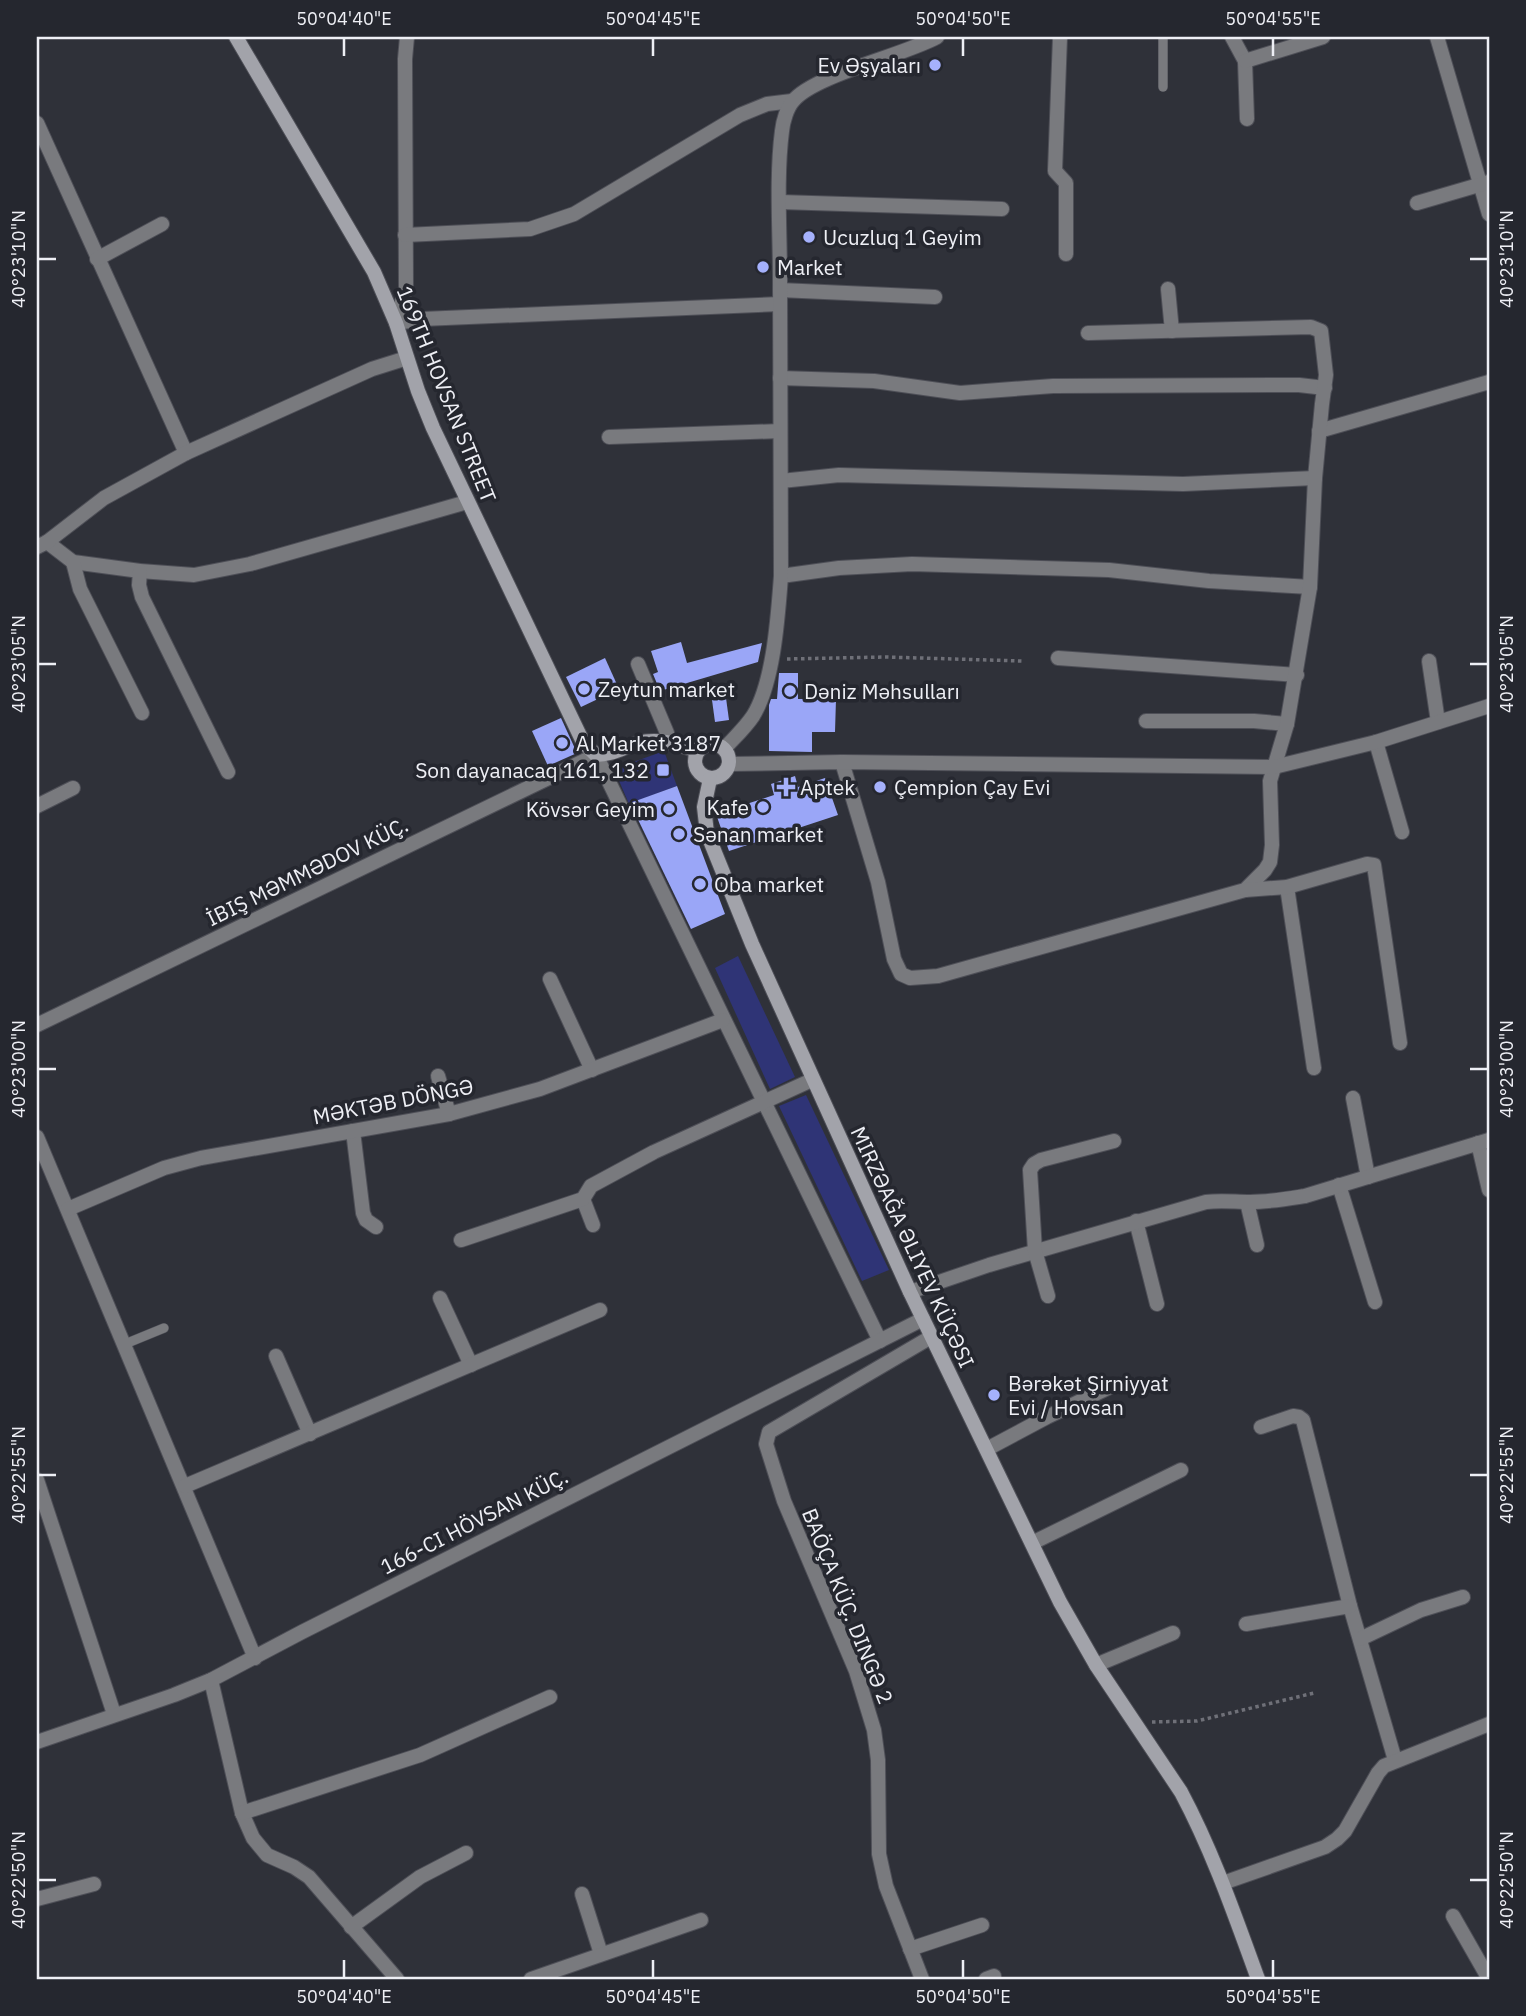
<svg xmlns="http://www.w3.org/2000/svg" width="1526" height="2016" viewBox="0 0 1526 2016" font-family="'IBM Plex Sans',sans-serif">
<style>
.green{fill:#2f3476}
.building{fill:#9aa6f7}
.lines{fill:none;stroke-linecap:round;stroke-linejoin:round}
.lane-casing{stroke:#4e4f57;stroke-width:10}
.street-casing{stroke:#4e4f57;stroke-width:16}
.secondary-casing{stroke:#4e4f57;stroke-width:16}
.path{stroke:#6f7078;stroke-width:3.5;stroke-dasharray:3.5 3.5;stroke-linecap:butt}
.lane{stroke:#797a7e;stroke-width:9}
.street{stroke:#797a7e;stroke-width:14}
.secondary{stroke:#a2a3aa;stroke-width:14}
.ticks{fill:none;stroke:#eeeff5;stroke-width:2.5}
.poi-dot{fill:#a5b1fc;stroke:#25272f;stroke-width:2.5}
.labels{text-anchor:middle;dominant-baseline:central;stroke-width:7;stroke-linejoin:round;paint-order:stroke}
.poi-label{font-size:21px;fill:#eeeff5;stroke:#25272f;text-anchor:start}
.street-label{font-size:21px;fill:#eeeff5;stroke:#25272f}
.neatline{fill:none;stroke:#eeeff5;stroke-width:2.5}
.ticks-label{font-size:18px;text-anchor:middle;fill:#eeeff5}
</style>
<rect width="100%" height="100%" fill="#2f3139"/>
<g class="green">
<polygon points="664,751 677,786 629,804 614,769"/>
<polygon points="738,956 795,1077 770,1089 715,968"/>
<polygon points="806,1095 889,1270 862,1281 779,1106"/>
</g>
<g class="building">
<polygon points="681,642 687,663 762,643 758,662 660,691 653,674 658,672 651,651"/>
<polygon points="605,658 619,689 581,707 566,677"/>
<polygon points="779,673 798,673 798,699 836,699 835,732 812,732 812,752 769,751 769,705 771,699 777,699"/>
<polygon points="726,698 729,720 715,722 712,700"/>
<polygon points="561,718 577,753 548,766 532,731"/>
<polygon points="795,776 798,787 825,778 838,815 729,851 716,814 774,795 771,784"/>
<polygon points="677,786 725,914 691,929 630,803"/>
</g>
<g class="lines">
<g class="lane-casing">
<g id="lane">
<polyline points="1163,87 1163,37"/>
<polyline points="125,1344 164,1328"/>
</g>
</g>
<g class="street-casing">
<g id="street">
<polyline points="407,37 405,59 406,288 396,323 422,319 780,304"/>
<polyline points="1060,37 1055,171 1066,183 1066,254"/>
<polyline points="1232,37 1245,61 1247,119"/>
<polyline points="1437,37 1489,214"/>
<polyline points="1245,61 1323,37"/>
<polyline points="37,123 186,453"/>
<polyline points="780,202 1002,209"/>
<polyline points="1417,203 1489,182"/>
<polyline points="405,235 530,229 574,214 740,115 767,104 792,101"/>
<polyline points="97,259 162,224"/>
<polyline points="1168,289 1172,331"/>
<polyline points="780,290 935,297"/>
<polyline points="780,378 874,381 960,393 1053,386 1299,385 1325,388"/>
<polyline points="1319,431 1489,382"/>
<polyline points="609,437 780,431"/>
<polyline points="781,481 839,475 1183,484 1315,478"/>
<polyline points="47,542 73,562 140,571 194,575 250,564 467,502"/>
<polyline points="37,547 47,542 104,498 186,453 372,369 407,358"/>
<polyline points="73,562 80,589 142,713"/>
<polyline points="140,571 139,585 142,597 228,772"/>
<polyline points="781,576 839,568 912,564 1109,570 1209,581 1310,587"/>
<polyline points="1058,658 1297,675"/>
<polyline points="1429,661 1438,722"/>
<polyline points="638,664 667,733 669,742"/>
<polyline points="1146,721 1254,721 1287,724"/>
<polyline points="1376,742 1402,832"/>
<path d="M 724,749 C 734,738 745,728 753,716 C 774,682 778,615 781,576 C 781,477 780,378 780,279 C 780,232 776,177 782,131 C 783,121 787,108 793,101 C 814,75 902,56 937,37"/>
<polyline points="842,762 878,882 894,959 901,974 910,978 938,976 1245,890 1265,870 1270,862 1272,845 1270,781 1287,724 1310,587 1315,478 1322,404 1326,375 1321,331 1311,327 1088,333"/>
<polyline points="729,764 842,762 1274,767 1376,742 1489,706"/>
<polyline points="37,806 73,788"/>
<polyline points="1287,887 1314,1068"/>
<polyline points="1245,890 1287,887 1367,864 1374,865 1400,1043"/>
<polyline points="550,979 592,1070"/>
<polyline points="37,1025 596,755 880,1341"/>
<polyline points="438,1076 449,1114"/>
<polyline points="1353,1098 1368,1177"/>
<polyline points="353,1131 363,1213 366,1220 376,1227"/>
<polyline points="37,1137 255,1658"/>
<polyline points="1478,1143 1489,1190"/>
<polyline points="1339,1185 1375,1302"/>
<polyline points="583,1199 593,1225"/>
<polyline points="1247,1202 1257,1245"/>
<polyline points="68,1209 164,1168 201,1158 449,1114 540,1089 723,1020"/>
<polyline points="1136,1221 1157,1304"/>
<polyline points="461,1240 583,1199 591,1186 654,1152 812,1080"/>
<path d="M 910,1292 L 989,1265 L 1206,1202 C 1221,1200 1235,1202 1250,1202 C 1269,1202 1286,1199 1305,1196 L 1489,1140"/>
<polyline points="1048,1296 1035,1251 1030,1170 1034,1164 1041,1160 1114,1141"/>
<polyline points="440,1298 471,1365"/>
<polyline points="276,1356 310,1434"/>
<polyline points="1261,1427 1293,1416 1299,1417 1303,1420 1350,1606 1395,1760"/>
<polyline points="987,1449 1047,1417 1112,1386"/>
<polyline points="37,1480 114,1714"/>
<polyline points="185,1486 600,1310"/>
<polyline points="1032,1543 1181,1470"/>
<polyline points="1246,1624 1350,1606"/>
<polyline points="1360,1639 1421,1610 1463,1597"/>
<polyline points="1096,1665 1173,1633"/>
<polyline points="211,1680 242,1813 253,1838 267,1855 294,1867 309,1877 397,1979"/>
<polyline points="37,1742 174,1695 211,1680 302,1632 923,1319"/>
<polyline points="242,1813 420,1755 550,1697"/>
<polyline points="1223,1883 1325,1847 1337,1839 1345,1831 1378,1773 1384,1766 1489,1724"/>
<polyline points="582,1894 601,1954"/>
<polyline points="37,1899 94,1884"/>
<polyline points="1453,1916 1489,1979"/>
<polyline points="351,1927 420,1877 466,1853"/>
<polyline points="910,1949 982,1925"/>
<polyline points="531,1979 701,1920"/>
<polyline points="922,1979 886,1886 879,1854 878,1760 874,1730 856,1671 784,1501 766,1444 769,1432 931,1337"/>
<polyline points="986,1979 994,1976"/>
</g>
</g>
<g class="secondary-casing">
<g id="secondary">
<path d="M 236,37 L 374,272 L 396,323 L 418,391 L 433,428 L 583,742 L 596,755 C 612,755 624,747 638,743 C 659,737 679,745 698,751"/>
<circle cx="712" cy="761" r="17"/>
<path d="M 710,779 L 704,807 L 707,833 L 752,944 L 910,1292 L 1060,1602 L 1096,1665 L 1181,1792 C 1213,1852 1235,1916 1258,1979"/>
</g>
</g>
<g class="path">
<polyline points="787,659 886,657 1022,661"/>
<polyline points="1152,1722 1197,1721 1314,1693"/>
</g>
<use href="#lane" class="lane"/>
<use href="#street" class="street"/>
<use href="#secondary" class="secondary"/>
</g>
<path class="ticks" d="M 344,38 L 344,56M 653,38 L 653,56M 963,38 L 963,56M 1273,38 L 1273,56M 38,259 L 56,259M 1470,259 L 1488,259M 38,664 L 56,664M 1470,664 L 1488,664M 38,1069 L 56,1069M 1470,1069 L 1488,1069M 38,1475 L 56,1475M 1470,1475 L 1488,1475M 38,1880 L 56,1880M 1470,1880 L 1488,1880M 344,1960 L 344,1978M 653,1960 L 653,1978M 963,1960 L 963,1978M 1273,1960 L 1273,1978"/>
<g class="poi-dot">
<circle cx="935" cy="65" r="7"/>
<circle cx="809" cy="237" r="7"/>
<circle cx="763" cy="267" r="7"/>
<circle cx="584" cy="689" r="7"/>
<circle cx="790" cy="691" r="7"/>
<circle cx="562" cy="743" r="7"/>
<rect x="656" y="763" width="14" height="14" rx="3.5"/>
<path d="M782.5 776.5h7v7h7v7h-7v7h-7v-7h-7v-7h7z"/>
<circle cx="880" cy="787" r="7"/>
<circle cx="763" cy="807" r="7"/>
<circle cx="669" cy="809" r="7"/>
<circle cx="679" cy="834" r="7"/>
<circle cx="700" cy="884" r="7"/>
<circle cx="994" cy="1395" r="7"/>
</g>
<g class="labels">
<g class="poi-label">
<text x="921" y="65" text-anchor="end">Ev Əşyaları</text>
<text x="823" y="237">Ucuzluq 1 Geyim</text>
<text x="777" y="267">Market</text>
<text x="598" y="689">Zeytun market</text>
<text x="804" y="691">Dəniz Məhsulları</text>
<text x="576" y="743">Al Market 3187</text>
<text x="649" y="770" text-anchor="end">Son dayanacaq 161, 132</text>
<text x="800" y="787">Aptek</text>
<text x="894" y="787">Çempion Çay Evi</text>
<text x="749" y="807" text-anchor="end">Kafe</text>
<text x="655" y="809" text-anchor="end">Kövsər Geyim</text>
<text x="693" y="834">Sənan market</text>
<text x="714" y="884">Oba market</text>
<text x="1008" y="1383">Bərəkət Şirniyyat<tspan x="1008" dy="24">Evi / Hovsan</tspan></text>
</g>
<g class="street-label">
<text transform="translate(447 394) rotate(68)">169TH HOVSAN STREET</text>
<text transform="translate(307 871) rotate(-26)">İBIŞ MƏMMƏDOV KÜÇ.</text>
<text transform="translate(393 1101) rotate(-11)">MƏKTƏB DÖNGƏ</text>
<text transform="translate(913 1247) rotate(65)">MIRZƏAĞA ƏLIYEV KÜÇƏSI</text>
<text transform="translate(474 1521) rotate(-27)">166-CI HÖVSAN KÜÇ.</text>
<text transform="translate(848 1606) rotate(68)">BAÖÇA KÜÇ. DINGƏ 2</text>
</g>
</g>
<rect width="1526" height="2016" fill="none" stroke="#25272f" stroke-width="77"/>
<rect x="38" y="38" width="1450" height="1940" class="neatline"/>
<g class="ticks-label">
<text x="344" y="25">50°04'40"E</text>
<text x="653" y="25">50°04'45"E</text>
<text x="963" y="25">50°04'50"E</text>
<text x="1273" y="25">50°04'55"E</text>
<text transform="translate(19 259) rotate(-90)" y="6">40°23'10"N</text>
<text transform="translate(1507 259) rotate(-90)" y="6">40°23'10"N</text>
<text transform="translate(19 664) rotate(-90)" y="6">40°23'05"N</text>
<text transform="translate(1507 664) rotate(-90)" y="6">40°23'05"N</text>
<text transform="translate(19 1069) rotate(-90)" y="6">40°23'00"N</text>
<text transform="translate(1507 1069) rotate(-90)" y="6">40°23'00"N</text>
<text transform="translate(19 1475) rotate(-90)" y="6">40°22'55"N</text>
<text transform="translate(1507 1475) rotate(-90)" y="6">40°22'55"N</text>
<text transform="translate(19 1880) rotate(-90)" y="6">40°22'50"N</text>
<text transform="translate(1507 1880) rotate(-90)" y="6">40°22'50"N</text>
<text x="344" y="2003">50°04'40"E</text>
<text x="653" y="2003">50°04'45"E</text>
<text x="963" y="2003">50°04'50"E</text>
<text x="1273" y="2003">50°04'55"E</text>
</g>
</svg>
